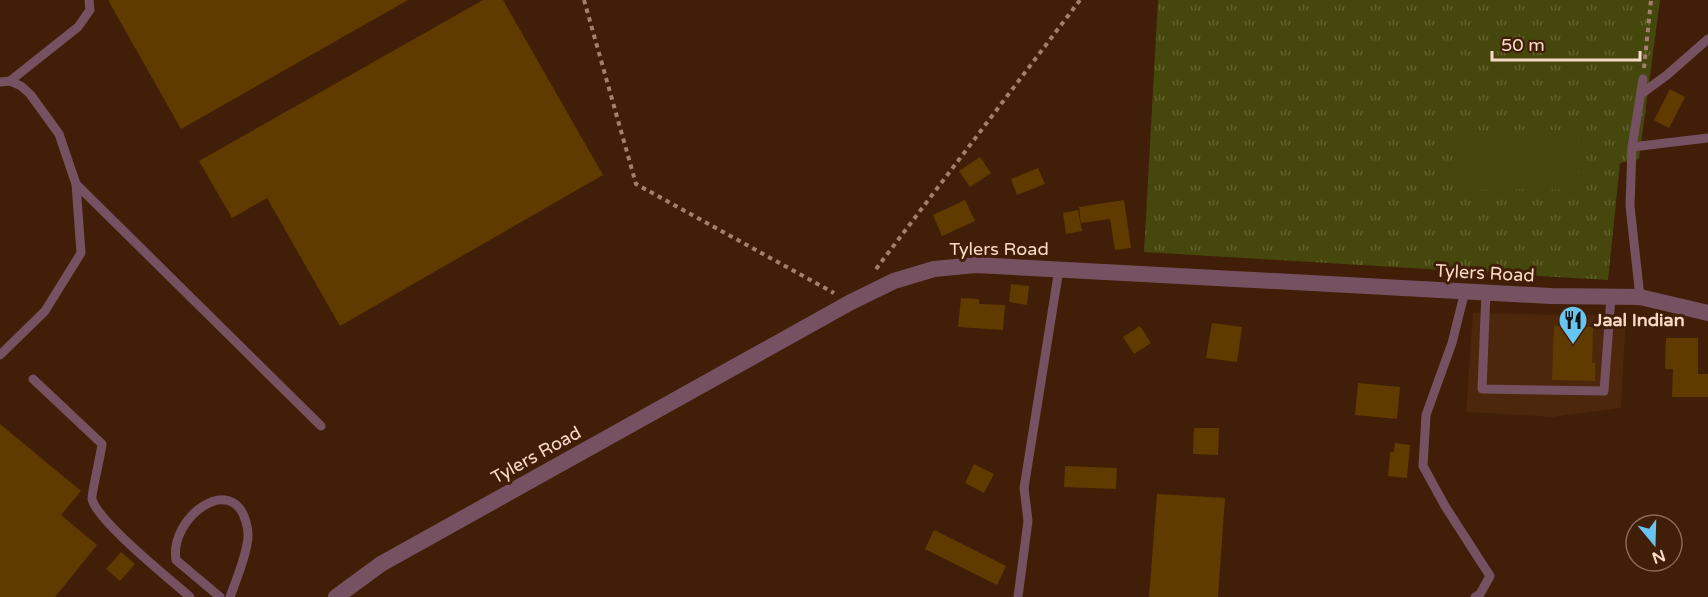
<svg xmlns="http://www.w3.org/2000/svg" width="1708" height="597" viewBox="0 0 1708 597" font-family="'Varela Round',sans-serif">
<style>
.built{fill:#4d270b}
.grass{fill:url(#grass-tufts)}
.pitch{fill:#45470c}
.building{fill:#603b00}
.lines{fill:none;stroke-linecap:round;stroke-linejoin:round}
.path{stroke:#a1806c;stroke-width:4;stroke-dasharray:4.5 4.5;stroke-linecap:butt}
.service{stroke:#755161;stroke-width:9}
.tertiary{stroke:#755161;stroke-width:16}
.labels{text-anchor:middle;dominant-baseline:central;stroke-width:6;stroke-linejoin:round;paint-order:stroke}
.street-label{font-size:18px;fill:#f9dac8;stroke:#411e07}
.poi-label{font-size:18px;font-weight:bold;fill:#f9dac8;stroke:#411e07;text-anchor:start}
</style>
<defs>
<pattern id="grass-tufts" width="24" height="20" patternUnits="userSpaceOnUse" patternTransform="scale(1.5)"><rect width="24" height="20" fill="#45470c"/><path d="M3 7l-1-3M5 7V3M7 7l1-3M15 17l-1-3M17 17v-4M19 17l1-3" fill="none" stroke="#61612e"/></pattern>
</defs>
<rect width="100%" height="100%" fill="#411e07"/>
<polygon class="built" points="1473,313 1626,316 1621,408 1552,417 1466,412"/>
<polygon class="grass" points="1158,0 1660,0 1639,159 1620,163 1608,280 1144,252"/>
<polygon class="pitch" points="1578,130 1578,189 1459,190 1458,131"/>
<g class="building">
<polygon points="108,0 408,0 181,129"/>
<polygon points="483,0 503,0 603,175 340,326 267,198 232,218 199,161"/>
<polygon points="1670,89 1685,97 1669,128 1654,120"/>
<polygon points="980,157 991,173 970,187 959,171"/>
<polygon points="1038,168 1045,184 1017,195 1011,179"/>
<polygon points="965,200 975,221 942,236 933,215"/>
<polygon points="1124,200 1131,248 1115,250 1110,219 1081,223 1079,207"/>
<polygon points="1078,210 1082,231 1066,234 1063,213"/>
<polygon points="1011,284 1029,286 1027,305 1009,302"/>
<polygon points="961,298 979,299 979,304 1005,305 1003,330 958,327"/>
<polygon points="1212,323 1242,327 1237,362 1206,358"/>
<polygon points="1140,326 1151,343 1134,354 1123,337"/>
<polygon points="1554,326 1593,327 1592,363 1595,363 1595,381 1552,380"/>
<polygon points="1666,338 1698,338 1698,374 1708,374 1708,397 1672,397 1673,369 1665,369"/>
<polygon points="1358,383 1400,387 1397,419 1355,415"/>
<polygon points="0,424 81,491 61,515 97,545 55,597 0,597"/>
<polygon points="1194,428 1219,428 1218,455 1193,454"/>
<polygon points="1395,443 1410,445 1407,478 1388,476 1390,452 1394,452"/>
<polygon points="974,464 994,474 984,493 965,483"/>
<polygon points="1065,466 1117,468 1116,489 1064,487"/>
<polygon points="1157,494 1225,498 1218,597 1149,597"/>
<polygon points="934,530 1006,566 997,585 925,549"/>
<polygon points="121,552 135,564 120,581 106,569"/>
</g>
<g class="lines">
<g class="path">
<polyline points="584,0 636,184 834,293"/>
<polyline points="1644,68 1651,0"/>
<polyline points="876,269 1080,0"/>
</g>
<g class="service">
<polyline points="10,81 78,27 90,10 89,0"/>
<polyline points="0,82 10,81 21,86 30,94 59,134 76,184 81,253 45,311 0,355"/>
<polyline points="1641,94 1667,75 1708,39"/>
<polyline points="1632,147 1708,138"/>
<polyline points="76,184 321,426"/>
<polyline points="1465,291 1452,343 1426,415 1423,466 1445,506 1490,576 1480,594 1475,597"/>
<polyline points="1486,292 1482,389 1604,391 1611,297"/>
<polyline points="1640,297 1630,206 1632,147 1643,79"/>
<path d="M 33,379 L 102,444 C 101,454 91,495 92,499 C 97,521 170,579 190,597"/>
<path d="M 220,597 L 176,560 C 169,518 232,471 246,522 C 248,529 249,537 247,544 C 244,562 236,580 230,597"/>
<polyline points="1018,597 1028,521 1024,488 1059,269"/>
</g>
<polyline class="tertiary" points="336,597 381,564 851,302 894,281 934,269 976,265 1551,296 1640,297 1708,313"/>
</g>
<defs>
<g id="restaurant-pin" transform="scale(1.5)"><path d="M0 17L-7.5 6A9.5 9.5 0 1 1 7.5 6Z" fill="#68c4f0" stroke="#411e07"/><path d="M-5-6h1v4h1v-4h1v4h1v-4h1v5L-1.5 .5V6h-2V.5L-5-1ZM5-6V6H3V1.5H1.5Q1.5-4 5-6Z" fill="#111"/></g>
</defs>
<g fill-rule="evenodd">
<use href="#restaurant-pin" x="1573" y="320"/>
</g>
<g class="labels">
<g class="street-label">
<text x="999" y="249">Tylers Road</text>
<text transform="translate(1485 273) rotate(3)">Tylers Road</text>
<text transform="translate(536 455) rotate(-29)">Tylers Road</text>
</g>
<g class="poi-label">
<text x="1594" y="320">Jaal Indian</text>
</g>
</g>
<g transform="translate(1654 543) rotate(161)"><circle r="28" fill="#411e07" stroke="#8b6954" stroke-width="1.5"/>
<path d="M0-4.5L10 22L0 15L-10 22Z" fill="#68c4f0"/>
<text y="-9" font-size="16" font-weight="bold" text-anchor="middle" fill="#f9dac8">N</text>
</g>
<path d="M1492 51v9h148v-9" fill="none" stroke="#f9dac8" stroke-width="3"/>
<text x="1501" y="51" font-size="18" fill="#f9dac8" stroke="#411e07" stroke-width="4.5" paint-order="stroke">50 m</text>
</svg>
